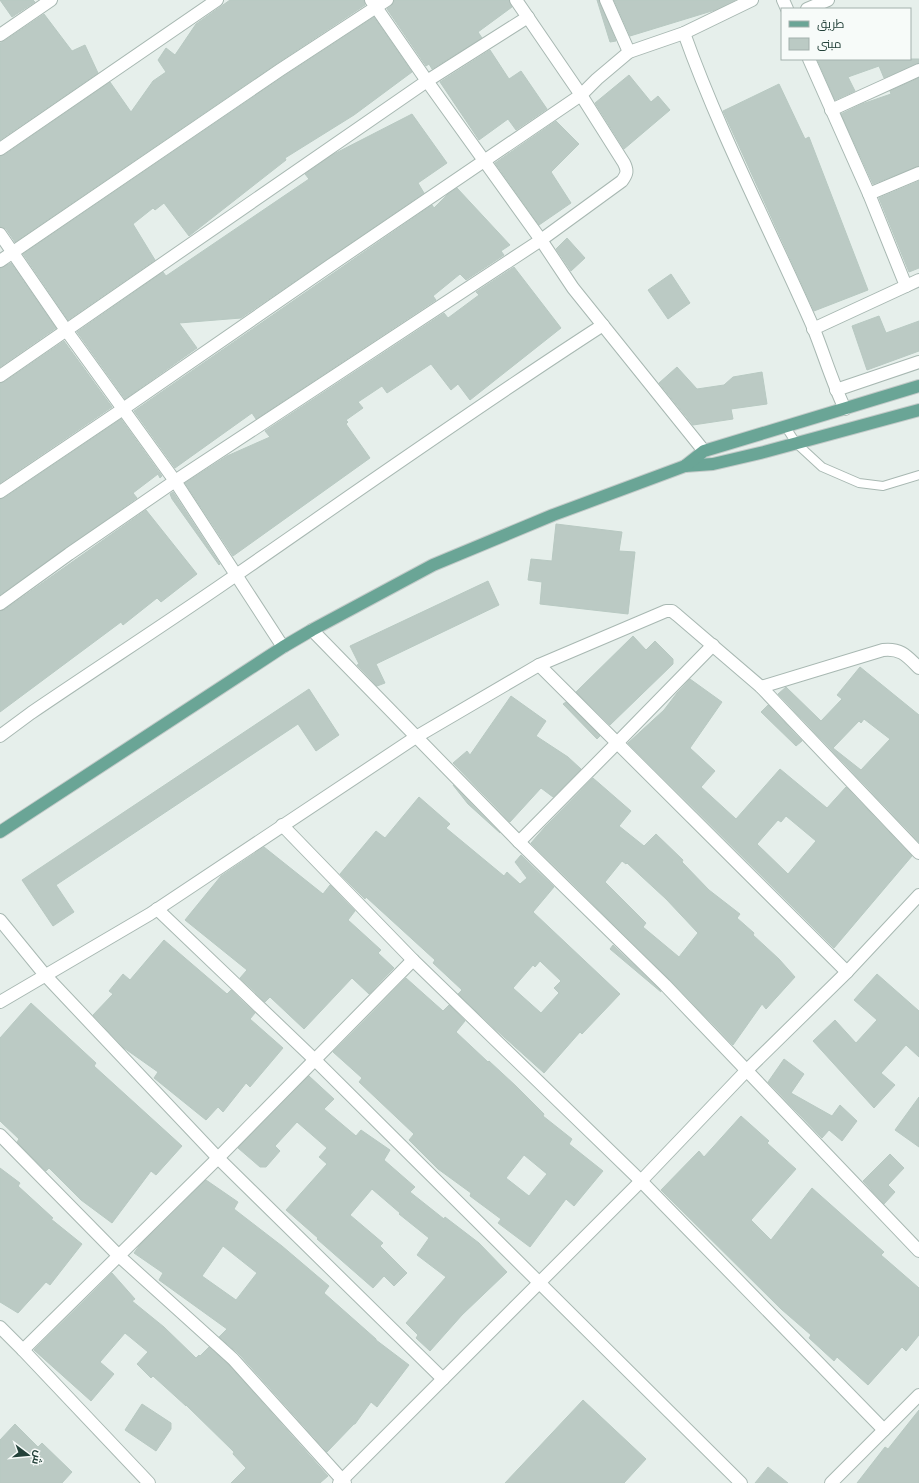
<svg xmlns="http://www.w3.org/2000/svg" width="919" height="1483" viewBox="0 0 919 1483" font-family="Roboto,Cairo,sans-serif">
<style>
.building{fill:#bbcac4;stroke:#b8c9c2;fill-rule:evenodd}
.lines{fill:none;stroke-linecap:round;stroke-linejoin:round}
.lane-casing{stroke:#a8b8b2;stroke-width:10}
.street-casing{stroke:#a8b8b2;stroke-width:14}
.primary-casing{stroke:#c2cac8;stroke-width:14}
.lane{stroke:#fff;stroke-width:8}
.street{stroke:#fff;stroke-width:12}
.primary{stroke:#6aa596;stroke-width:12}
</style>
<rect width="100%" height="100%" fill="#e6efeb"/>
<g class="building">
<polygon points="0,0 33,0 35,2 12,17"/>
<polygon points="230,0 364,0 365,5 276,64 15,242 6,229 0,227 0,156 4,155 110,82 131,112 153,81 166,72 158,60 166,48 175,55 196,24"/>
<polygon points="394,0 509,0 512,7 478,32 482,38 432,69 429,64 426,66 387,9 393,4"/>
<polygon points="597,0 599,0 616,41 610,42"/>
<polygon points="614,0 735,0 715,10 630,36"/>
<polygon points="44,14 72,51 85,45 98,73 0,140 0,43 4,41"/>
<polygon points="374,17 412,72 354,115 285,158 286,160 189,236 164,203 155,210 153,208 133,224 155,260 68,320 23,254 284,76"/>
<polygon points="490,50 509,79 521,71 547,109 516,130 508,119 479,140 440,82"/>
<polygon points="817,59 919,59 919,63 884,78 879,66 848,77 855,91 835,100"/>
<polygon points="629,75 651,102 658,96 670,110 624,149 595,103"/>
<polygon points="919,78 919,166 873,184 841,114 862,104 891,94 890,91"/>
<polygon points="779,84 805,139 809,137 868,290 814,311 723,111"/>
<polygon points="412,114 447,163 418,183 424,193 241,318 179,323 197,348 125,399 77,332 163,272 166,276 309,179 305,174 332,155"/>
<polygon points="556,121 579,144 551,172 571,203 539,225 495,163"/>
<polygon points="919,181 919,268 909,272 879,198"/>
<polygon points="457,188 510,245 501,251 504,255 466,280 460,274 433,296 436,300 256,419 252,413 175,468 134,411 432,205 434,208 448,194"/>
<polygon points="567,238 585,258 571,271 556,249"/>
<polygon points="11,263 56,328 0,367 0,268"/>
<polygon points="514,267 561,328 470,400 458,384 451,390 431,364 387,393 382,386 358,402 363,408 346,420 348,422 346,424 370,458 233,556 185,483 227,456 270,437 265,431 444,313 448,318 479,295 476,292"/>
<polygon points="671,274 690,303 668,319 648,290"/>
<polygon points="879,316 886,333 919,321 919,351 867,370 852,326"/>
<polygon points="64,341 112,407 0,483 0,383 4,382"/>
<polygon points="677,367 697,389 724,385 733,377 762,372 767,404 731,409 733,419 693,425 659,383"/>
<polygon points="121,419 162,476 160,478 158,474 133,493 137,498 0,595 0,499 4,498"/>
<polygon points="173,492 220,564 219,565 172,499 170,494"/>
<polygon points="146,510 197,574 161,602 157,598 123,625 121,622 0,712 0,611 4,610"/>
<polygon points="556,524 622,532 619,551 635,552 628,614 540,604 542,582 528,580 531,559 552,561"/>
<polygon points="488,581 499,605 376,664 385,683 377,686 357,665 359,664 350,646"/>
<polygon points="633,636 646,650 655,641 673,659 673,664 610,725 576,692"/>
<path d="M 860,667 L 919,715 L 919,842 L 778,694 L 786,687 L 821,721 L 842,699 L 837,695 ZM 864,719 L 890,739 L 861,770 L 833,748 L 859,721 L 861,723 Z"/>
<path d="M 690,679 L 722,702 L 690,748 L 715,771 L 701,787 L 736,819 L 780,769 L 827,808 L 846,787 L 912,856 L 834,948 L 628,743 L 664,710 L 677,693 ZM 786,816 L 816,841 L 788,874 L 757,844 L 778,820 L 781,822 Z"/>
<polygon points="309,689 339,735 316,751 298,724 56,885 74,912 53,926 22,880"/>
<polygon points="511,696 546,721 536,736 568,757 581,769 553,797 541,788 510,822 453,763 467,751 470,755"/>
<polygon points="566,702 600,736 597,739 563,704"/>
<polygon points="768,705 802,741 796,746 761,712"/>
<path d="M 593,778 L 631,811 L 619,826 L 644,846 L 656,834 L 683,860 L 682,862 L 709,890 L 740,914 L 737,918 L 754,933 L 753,935 L 779,959 L 795,977 L 766,1009 L 762,1004 L 733,1045 L 670,980 L 531,843 L 545,827 ZM 622,861 L 626,864 L 627,863 L 666,899 L 698,933 L 679,957 L 643,927 L 646,923 L 605,882 Z"/>
<polygon points="453,785 500,833 468,804"/>
<path d="M 419,797 L 450,824 L 446,828 L 504,876 L 507,872 L 520,884 L 527,878 L 515,862 L 521,855 L 554,887 L 533,912 L 620,994 L 582,1034 L 580,1032 L 544,1073 L 494,1028 L 458,994 L 462,990 L 433,963 L 435,960 L 366,897 L 365,899 L 340,874 L 376,831 L 385,838 ZM 540,961 L 561,981 L 554,988 L 559,993 L 541,1013 L 513,988 L 533,965 L 535,967 Z"/>
<polygon points="264,847 323,894 330,885 355,911 348,920 381,950 378,953 394,968 369,994 352,978 304,1029 270,997 265,1002 240,978 247,970 185,920 221,876"/>
<polygon points="164,940 227,994 231,990 255,1013 250,1019 283,1048 250,1087 246,1083 223,1112 218,1107 206,1120 154,1078 158,1072 124,1048 93,1015 113,994 109,991 123,974 130,980"/>
<polygon points="613,945 660,990 661,992 610,949"/>
<polygon points="877,974 919,1011 919,1057 906,1045 881,1073 895,1085 874,1108 813,1041 835,1020 856,1043 877,1020 854,1000"/>
<path d="M 406,978 L 443,1011 L 449,1005 L 465,1021 L 456,1032 L 488,1062 L 489,1061 L 516,1086 L 544,1114 L 543,1116 L 572,1139 L 569,1144 L 603,1171 L 574,1206 L 566,1199 L 530,1247 L 498,1223 L 501,1219 L 470,1196 L 471,1193 L 438,1169 L 409,1140 L 414,1134 L 359,1082 L 362,1078 L 333,1052 ZM 524,1155 L 547,1174 L 529,1196 L 506,1178 Z"/>
<polygon points="31,1003 96,1063 94,1066 182,1146 156,1175 151,1171 112,1223 81,1200 49,1168 46,1171 17,1142 19,1139 0,1121 0,1038"/>
<polygon points="784,1059 804,1074 791,1093 832,1116 840,1105 857,1121 842,1141 829,1130 822,1138 768,1082"/>
<polygon points="309,1076 334,1099 324,1109 356,1136 361,1130 390,1150 384,1160 415,1187 410,1192 444,1219 445,1217 479,1243 507,1272 462,1315 430,1351 416,1338 418,1335 406,1323 446,1277 417,1255 429,1238 399,1214 400,1213 372,1189 350,1215 383,1243 380,1246 407,1273 394,1286 384,1276 373,1288 317,1239 318,1238 286,1210 327,1164 319,1157 327,1148 297,1122 275,1146 280,1151 266,1167 260,1167 238,1148"/>
<polygon points="919,1097 919,1147 895,1130"/>
<polygon points="741,1116 769,1141 767,1143 796,1169 751,1220 771,1240 812,1188 884,1252 881,1255 919,1288 919,1335 906,1351 902,1347 868,1385 837,1357 834,1361 809,1338 811,1335 781,1309 661,1190 699,1151 704,1157"/>
<polygon points="890,1154 904,1168 888,1185 895,1192 884,1204 863,1181"/>
<polygon points="0,1168 20,1183 18,1186 53,1218 51,1219 82,1244 50,1285 46,1282 18,1313 0,1302"/>
<path d="M 206,1180 L 238,1202 L 234,1209 L 282,1246 L 329,1286 L 324,1293 L 376,1339 L 376,1340 L 409,1365 L 377,1407 L 371,1402 L 355,1424 L 354,1424 L 327,1452 L 239,1354 L 219,1337 L 227,1329 L 159,1280 L 163,1273 L 134,1253 L 139,1246 ZM 223,1246 L 257,1273 L 236,1300 L 202,1276 Z"/>
<polygon points="112,1273 135,1299 132,1301 164,1327 196,1358 199,1355 200,1356 209,1347 228,1364 328,1476 320,1483 231,1483 246,1468 233,1454 234,1452 186,1405 186,1406 153,1376 151,1378 137,1364 148,1352 125,1333 100,1362 114,1374 91,1401 34,1350"/>
<polygon points="583,1400 646,1459 624,1483 505,1483"/>
<polygon points="142,1404 171,1423 171,1429 156,1451 125,1430"/>
<polygon points="919,1410 919,1483 857,1483 885,1447 888,1449"/>
<polygon points="15,1424 38,1447 42,1443 72,1472 62,1483 0,1483 0,1440"/>
<polygon points="768,1467 788,1483 755,1483"/>
</g>
<g class="lines">
<g class="lane-casing">
<polyline id="lane" points="785,426 796,443 822,467 859,483 883,486 919,475"/>
</g>
<g class="street-casing">
<g id="street">
<polyline points="371,0 427,81 541,240 573,288 704,451"/>
<polyline points="606,0 629,52"/>
<polyline points="783,0 787,9"/>
<polyline points="807,9 828,0"/>
<path d="M 684,33 C 720,134 770,229 813,327 C 824,354 832,382 845,409"/>
<polyline points="0,35 51,0"/>
<polyline points="809,59 869,194 906,286 813,329"/>
<polyline points="831,110 919,70"/>
<polyline points="0,149 217,0"/>
<polyline points="869,194 919,173"/>
<polyline points="0,234 66,330 175,481 283,647"/>
<polyline points="0,261 280,70 387,0"/>
<polyline points="906,286 919,280"/>
<polyline points="0,376 427,81 528,17"/>
<polyline points="836,390 919,362"/>
<polyline points="0,492 123,409 331,265 581,95 597,79 629,52 684,33 752,0"/>
<path d="M 0,604 L 69,554 L 175,481 L 541,240 L 622,181 C 627,174 628,171 624,163 L 581,95 L 516,0"/>
<polyline points="312,630 519,842 665,985 919,1251"/>
<polyline points="539,665 847,972"/>
<path d="M 761,687 L 883,650 C 901,648 907,656 919,668"/>
<path d="M 0,736 L 31,713 C 100,666 170,621 239,573 C 359,490 479,405 603,325"/>
<polyline points="282,825 413,960 641,1181 884,1430"/>
<polyline points="519,842 617,743 713,645"/>
<polyline points="157,909 315,1060 741,1483"/>
<polyline points="0,920 45,975 218,1158 443,1379"/>
<polyline points="0,1002 150,914 416,737 539,665 666,611 672,611 677,615 761,687 919,853"/>
<polyline points="0,1135 119,1256 233,1359 345,1483"/>
<polyline points="0,1327 23,1350 218,1158 413,960"/>
<polyline points="23,1350 149,1483"/>
<polyline points="339,1483 641,1181 747,1070 847,972 919,895"/>
<polyline points="831,1483 919,1395"/>
</g>
</g>
<g class="primary-casing">
<g id="primary">
<polyline points="685,466 713,464 764,452 919,410"/>
<polyline points="0,832 283,647 312,630 433,565 553,515 685,466 704,451 919,386"/>
</g>
</g>
<use href="#lane" class="lane"/>
<use href="#street" class="street"/>
<use href="#primary" class="primary"/>
</g>
<rect x="781" y="8" width="130" height="52" fill="#f7fbf9" stroke="#a3b1ad"/>
<rect x="789" y="21" width="20" height="6" fill="#6aa596" stroke="#a3b1ad"/>
<text x="817" y="28" font-size="12" fill="#24423a">طريق</text>
<rect x="789" y="38" width="20" height="12" fill="#bbcac4" stroke="#a3b1ad"/>
<text x="817" y="48" font-size="12" fill="#24423a">مبنى</text>
<g transform="translate(28 1455) rotate(106)" stroke="#f7fbf9" stroke-width="3" paint-order="stroke">
<path d="M0-3L7 15L0 10L-7 15Z" fill="#24423a"/>
<text y="-6" font-size="11" font-weight="bold" text-anchor="middle" fill="#24423a">ش</text>
</g>
</svg>
